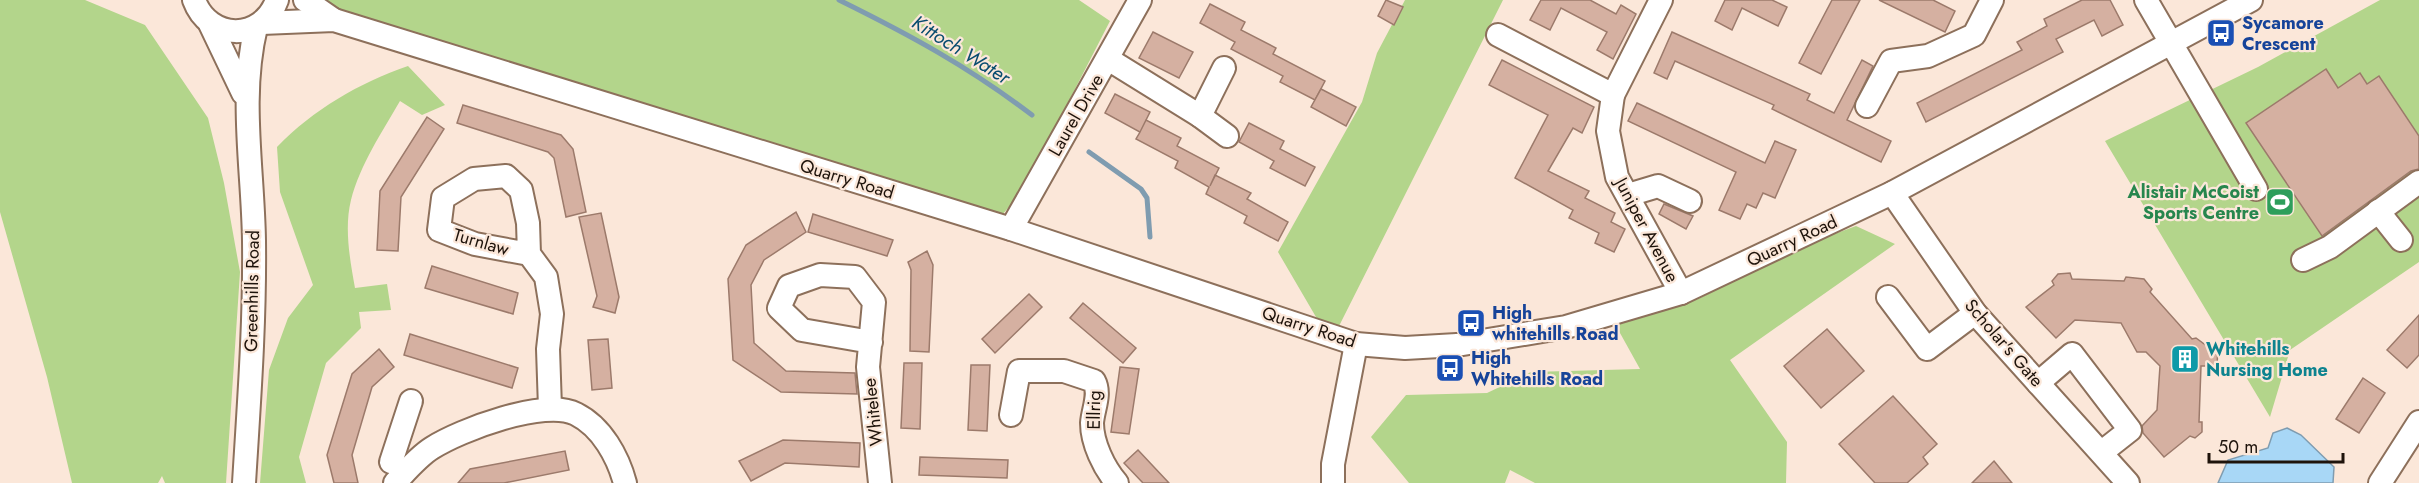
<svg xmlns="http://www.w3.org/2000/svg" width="2419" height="483" viewBox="0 0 2419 483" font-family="Jost,sans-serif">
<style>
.green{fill:#b3d58b}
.water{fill:#a8d7f6;stroke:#7f9cb0;stroke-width:1.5}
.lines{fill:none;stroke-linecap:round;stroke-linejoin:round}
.stream{stroke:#7f9cb0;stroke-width:5}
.building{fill:#d5b0a1;stroke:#9c7a6b;stroke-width:1.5}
.minor-casing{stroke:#8d705b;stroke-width:26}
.minor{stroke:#fff;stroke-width:22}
.labels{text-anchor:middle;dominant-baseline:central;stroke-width:4.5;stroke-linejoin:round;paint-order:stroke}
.transit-label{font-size:18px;font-weight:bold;fill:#164399;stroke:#fbe7d9;text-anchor:start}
.street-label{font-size:18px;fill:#1e130b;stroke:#fbe7d9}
.leisure-label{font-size:18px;font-weight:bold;fill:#27864d;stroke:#fbe7d9;text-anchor:end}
.culture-label{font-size:18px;font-weight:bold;fill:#0d838f;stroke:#fbe7d9;text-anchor:start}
.water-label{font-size:20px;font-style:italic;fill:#094c6f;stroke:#fbe7d9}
</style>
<rect width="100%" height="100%" fill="#fbe7d9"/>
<g class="green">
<polygon points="0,0 85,0 145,25 208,118 224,183 240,272 226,483 165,483 162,476 158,483 72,483 47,377 0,212"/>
<polygon points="322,0 1079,0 1110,21 1022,192 1002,215 986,212 697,120 437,42 331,6"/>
<polygon points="1405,0 1503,0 1334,336 1316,317 1278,252 1362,102 1377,53"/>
<polygon points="2380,0 2419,0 2419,262 2290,350 2270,417 2105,141 2258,67"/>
<path d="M 408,66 L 445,105 L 422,115 L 400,101 C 382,132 360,165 351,200 C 344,228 350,260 355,288 L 387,284 L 391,310 L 359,312 L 361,328 L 326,363 L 299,457 L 306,483 L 260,483 L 269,370 L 288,318 L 313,285 L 280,192 L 277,147 C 314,109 359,83 408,66 Z"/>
<polygon points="1856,226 1895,244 1730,360 1787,442 1786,483 1535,483 1510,470 1505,483 1409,483 1371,437 1406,395 1487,393 1531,372 1640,369 1615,324 1698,299 1810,243"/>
</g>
<polygon class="water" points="2287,428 2301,435 2334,467 2333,483 2218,483 2228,460 2268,448 2273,433"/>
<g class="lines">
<g class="stream">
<path d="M 839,0 C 910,35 969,67 1032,115"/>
<polyline points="1089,152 1141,189 1147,198 1150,237"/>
</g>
</g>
<g class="building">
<polygon points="1386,0 1403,7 1394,25 1378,16"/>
<polygon points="1541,0 1590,0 1616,14 1621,5 1636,14 1613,59 1597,50 1607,32 1561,8 1550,30 1530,20"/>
<polygon points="1725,0 1772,0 1787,7 1778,26 1742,8 1732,30 1715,21"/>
<polygon points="1832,0 1860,0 1821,74 1799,63"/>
<polygon points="1879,0 1933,0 1955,11 1945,32"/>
<polygon points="2082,0 2110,0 2123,25 2102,36 2094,20 2056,39 2063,52 1926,122 1917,103 2022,50 2017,42 2047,26 2044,19"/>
<polygon points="1210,4 1245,22 1241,30 1276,48 1273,54 1325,81 1315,100 1280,82 1283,76 1231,49 1235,42 1200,23"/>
<polygon points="1153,32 1193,52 1179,78 1139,58"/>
<polygon points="1672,32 1810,94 1807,100 1834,113 1862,60 1873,66 1847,120 1891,141 1881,162 1772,109 1774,105 1675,61 1667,79 1654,73"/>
<polygon points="1502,60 1594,107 1582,133 1573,128 1548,171 1589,191 1585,198 1615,213 1611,222 1625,229 1614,252 1595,243 1599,233 1569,218 1573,210 1515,178 1548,115 1489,85"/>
<polygon points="2326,69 2338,88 2360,73 2367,84 2379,76 2419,136 2419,169 2411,171 2322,236 2246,123"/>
<polygon points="1321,89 1356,107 1346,126 1311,107"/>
<polygon points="1115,94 1150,112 1140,132 1146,120 1181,138 1177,146 1219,168 1210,186 1215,175 1251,193 1247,199 1288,222 1278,241 1244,223 1247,216 1206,194 1209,187 1175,168 1178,161 1136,139 1140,132 1105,113"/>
<polygon points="1637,103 1765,163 1775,141 1796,150 1775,198 1763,193 1756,208 1747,204 1740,219 1719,210 1736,172 1628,121"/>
<polygon points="463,105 561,135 573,149 586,212 566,217 554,158 548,152 457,123"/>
<polygon points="427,117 444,129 401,197 398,251 377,250 380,191"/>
<polygon points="1249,123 1284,141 1280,149 1315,167 1305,186 1270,168 1274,161 1239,142"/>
<polygon points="1664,204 1693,216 1686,229 1659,214"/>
<polygon points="796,212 806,232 764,260 751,285 754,343 786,371 855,373 857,394 781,392 733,360 728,279 746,245"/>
<polygon points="601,213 619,297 615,313 593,307 597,296 579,217"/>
<polygon points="813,214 893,240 887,256 808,232"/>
<polygon points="927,251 933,265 929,352 910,351 911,270 908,262"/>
<polygon points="432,266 518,293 513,314 425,288"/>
<polygon points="2070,273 2072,279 2124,281 2126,277 2144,279 2152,289 2150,292 2192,339 2196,338 2207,346 2218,347 2217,366 2201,366 2199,422 2202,422 2202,432 2195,438 2190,436 2164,457 2143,433 2142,426 2157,410 2160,366 2146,352 2137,352 2121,323 2075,320 2056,338 2026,307 2054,285 2052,281 2058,274"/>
<polygon points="1029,294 1042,307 995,353 982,339"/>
<polygon points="1083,303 1136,348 1123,363 1070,318"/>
<polygon points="2419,315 2419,355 2407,368 2387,350"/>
<polygon points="1827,329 1864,371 1821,408 1784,366"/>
<polygon points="410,334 518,368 512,388 404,355"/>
<polygon points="608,339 612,388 592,390 588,340"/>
<polygon points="379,349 394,367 372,387 352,455 358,483 334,483 327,455 352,374"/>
<polygon points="904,363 922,363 920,429 901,428"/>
<polygon points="971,365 990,365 987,431 968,430"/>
<polygon points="1120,367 1139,369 1129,434 1111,432"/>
<polygon points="2363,378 2385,393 2359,433 2336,419"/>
<polygon points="1893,396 1937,444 1923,457 1928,464 1907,483 1875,483 1839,444"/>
<polygon points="783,440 860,443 859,467 785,463 751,481 739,461"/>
<polygon points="1138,450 1153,466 1169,483 1143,483 1124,463"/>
<polygon points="565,451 569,470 504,483 458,483 470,469"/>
<polygon points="920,457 1008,460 1007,478 919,475"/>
<polygon points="1994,461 2012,483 1972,483"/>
</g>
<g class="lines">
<g class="minor-casing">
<g id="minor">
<path d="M 194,0 C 209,41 262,42 277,0"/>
<polyline points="305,0 334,20"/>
<polyline points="2146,0 2256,189"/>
<polyline points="262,23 334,20 1011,229 1356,344 1405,348 1457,345 1500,338 1566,327 1681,293 1892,193 2251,0"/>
<polyline points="210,24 243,93"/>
<polyline points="1498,35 1613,95 1661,0"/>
<polyline points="1108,59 1200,116 1224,68"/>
<polyline points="1613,95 1608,131 1617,177 1681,293"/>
<polyline points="1867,106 1891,61 1928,56 1974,35 1992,0"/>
<polyline points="1200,116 1227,136"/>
<polyline points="1892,193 1975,313 2128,483"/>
<polyline points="1628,195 1658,186 1690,201"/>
<polyline points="2378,211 2401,240"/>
<polyline points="1011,229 1140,0"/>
<polyline points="529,254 475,244 439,230 443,198 474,179 506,176 521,190 528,223 529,254 546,277 552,314 548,349 550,408"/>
<polyline points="2303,260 2330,247 2419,182"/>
<polyline points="1888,297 1927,349 1975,313"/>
<polyline points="871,342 802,330 779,308 789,286 820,275 855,277 874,302 868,367 880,483"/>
<polyline points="2038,383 2072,354 2130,430 2102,452"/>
<path d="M 1011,415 L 1019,371 L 1064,371 L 1094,381 C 1101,394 1093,409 1092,423 C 1092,443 1104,468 1117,483"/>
<polyline points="391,462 411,401"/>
<path d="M 244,483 C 249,402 255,322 254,241 C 253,169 239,97 256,27"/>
<path d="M 395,483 C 405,472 419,456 432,448 C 460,430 545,398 576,414 C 602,427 618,457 625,483"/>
<polyline points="1333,483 1333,464 1356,344"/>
<polyline points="2380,483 2419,422"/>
</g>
</g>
<use href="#minor" class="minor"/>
</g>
<defs>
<g id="bus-square" transform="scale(1.5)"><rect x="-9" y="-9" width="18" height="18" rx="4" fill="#1a4fb4" stroke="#fbe7d9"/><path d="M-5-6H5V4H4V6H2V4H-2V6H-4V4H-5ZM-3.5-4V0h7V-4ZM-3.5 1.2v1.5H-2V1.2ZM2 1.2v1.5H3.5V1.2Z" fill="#fff"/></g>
<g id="stadium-square" transform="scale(1.5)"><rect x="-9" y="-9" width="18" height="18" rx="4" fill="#2e9e5b" stroke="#fbe7d9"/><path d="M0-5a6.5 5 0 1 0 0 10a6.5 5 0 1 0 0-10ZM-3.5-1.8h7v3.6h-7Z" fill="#fff"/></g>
<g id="building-square" transform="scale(1.5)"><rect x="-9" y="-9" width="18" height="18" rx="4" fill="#0f9aa8" stroke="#fbe7d9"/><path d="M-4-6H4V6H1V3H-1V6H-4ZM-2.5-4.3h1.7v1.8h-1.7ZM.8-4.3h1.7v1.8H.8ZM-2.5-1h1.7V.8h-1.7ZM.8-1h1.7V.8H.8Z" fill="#fff"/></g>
</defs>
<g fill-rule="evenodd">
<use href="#bus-square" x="2221" y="33"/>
<use href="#stadium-square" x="2280" y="202"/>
<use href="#bus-square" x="1471" y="323"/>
<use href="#building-square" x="2185" y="359"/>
<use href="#bus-square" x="1450" y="368"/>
</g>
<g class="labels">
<g class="transit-label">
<text x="2242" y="23">Sycamore<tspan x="2242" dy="21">Crescent</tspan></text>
<text x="1492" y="313">High<tspan x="1492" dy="21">whitehills Road</tspan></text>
<text x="1471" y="358">High<tspan x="1471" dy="21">Whitehills Road</tspan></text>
</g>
<g class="street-label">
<text transform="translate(1076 115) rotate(-60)">Laurel Drive</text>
<text transform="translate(847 179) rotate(17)">Quarry Road</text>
<text transform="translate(1647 230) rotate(62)">Juniper Avenue</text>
<text transform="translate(1792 241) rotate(-25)">Quarry Road</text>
<text transform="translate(481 242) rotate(16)">Turnlaw</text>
<text transform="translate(252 291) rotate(-89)">Greenhills Road</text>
<text transform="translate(1309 327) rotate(18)">Quarry Road</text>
<text transform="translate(2004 343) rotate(49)">Scholar's Gate</text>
<text transform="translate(1094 410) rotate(-89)">Ellrig</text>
<text transform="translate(873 412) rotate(-96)">Whitelee</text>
</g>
<g class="leisure-label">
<text x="2259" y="192">Alistair McCoist<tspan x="2259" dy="21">Sports Centre</tspan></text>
</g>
<g class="culture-label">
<text x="2206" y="349">Whitehills<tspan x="2206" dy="21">Nursing Home</tspan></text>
</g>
<g class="water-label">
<text transform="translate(961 50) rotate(32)">Kittoch Water</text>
</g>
</g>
<path d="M2209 453v9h134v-9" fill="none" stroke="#1e130b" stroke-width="3"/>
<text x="2218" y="453" font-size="18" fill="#1e130b" stroke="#fbe7d9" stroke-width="4.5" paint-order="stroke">50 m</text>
</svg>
